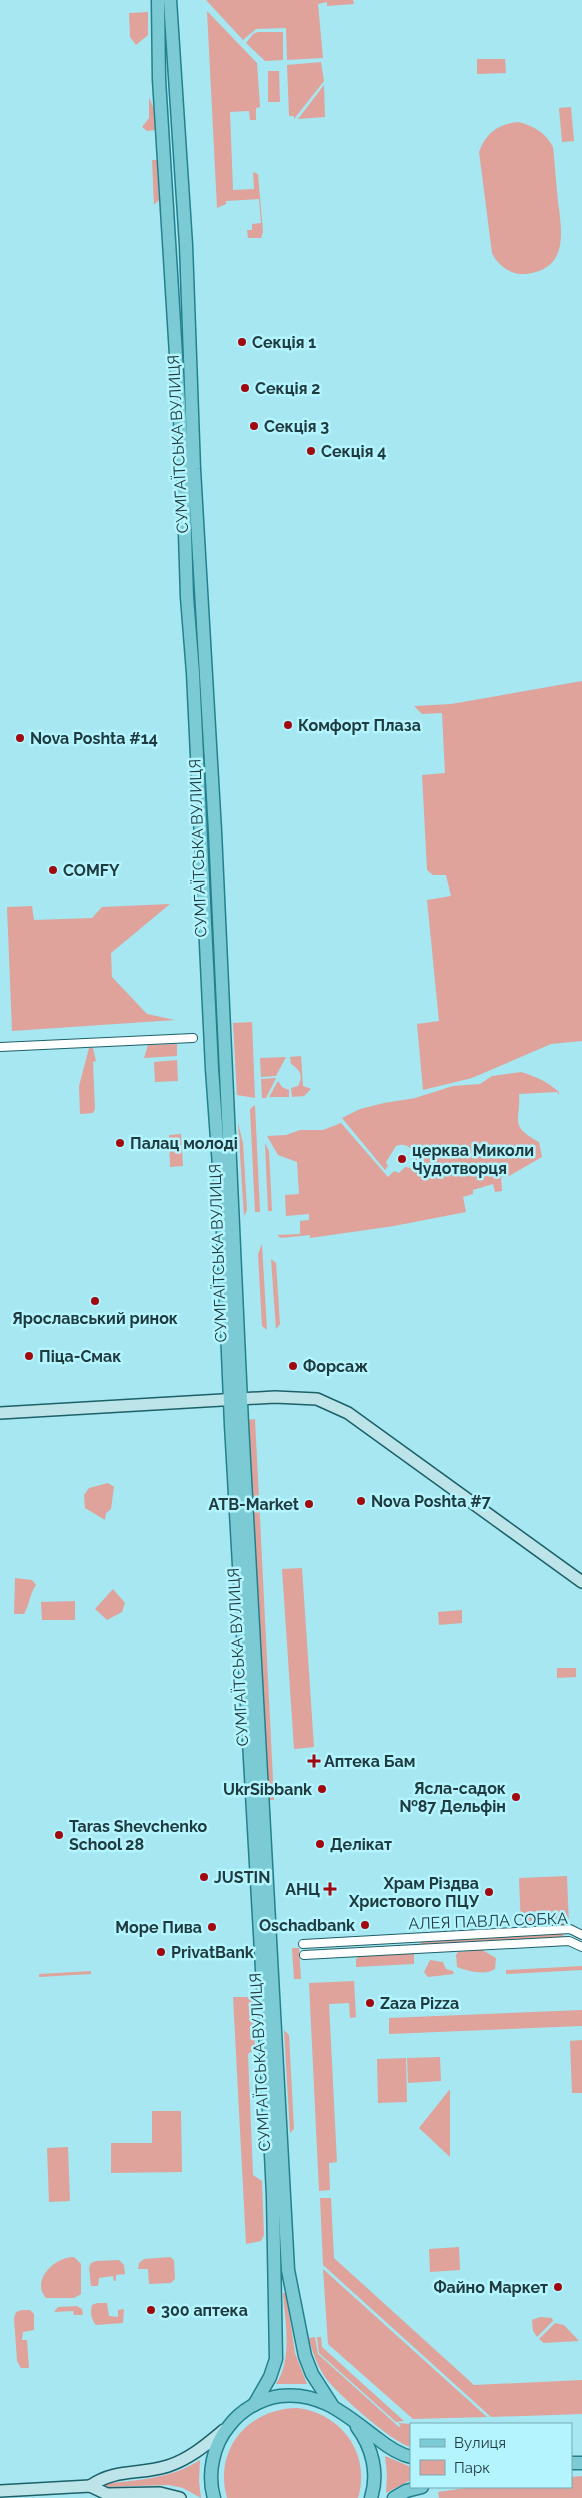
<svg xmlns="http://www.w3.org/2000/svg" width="582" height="2498" viewBox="0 0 582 2498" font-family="Raleway,sans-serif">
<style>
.green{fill:#dfa39b}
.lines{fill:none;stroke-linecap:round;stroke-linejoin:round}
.street-casing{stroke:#1c6069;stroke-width:10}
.secondary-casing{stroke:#1c6069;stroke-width:14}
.primary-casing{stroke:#23818d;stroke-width:15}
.street{stroke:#fff;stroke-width:8}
.secondary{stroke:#bde5e9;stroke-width:11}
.primary{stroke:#7ccad4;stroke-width:12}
.poi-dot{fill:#a2090f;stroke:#b3f4fe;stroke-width:2}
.labels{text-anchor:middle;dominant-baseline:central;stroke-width:5;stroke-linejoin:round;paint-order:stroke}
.poi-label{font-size:16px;font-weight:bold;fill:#203b3f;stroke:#b3f4fe;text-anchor:start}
.street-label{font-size:16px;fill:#203b3f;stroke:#b3f4fe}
</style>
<rect width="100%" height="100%" fill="#a6e7f1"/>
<g class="green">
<polygon points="206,0 353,0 354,4 327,6 327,2 318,4 323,58 287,60 286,28 256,29 243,40"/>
<polygon points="207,11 257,63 260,107 256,108 256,120 250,120 249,111 230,112 233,190 254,189 253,172 258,174 263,232 261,238 248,238 247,230 252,230 252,224 261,223 259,199 226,201 226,204 217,208"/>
<polygon points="148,12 148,35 136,45 130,37 129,13"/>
<polygon points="258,32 283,32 283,60 265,61 246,43 253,34"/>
<polygon points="477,59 505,59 506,73 477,74"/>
<polygon points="321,62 324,81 294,119 294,116 289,116 287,65"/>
<polygon points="268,71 279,71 280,102 268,102"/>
<polygon points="324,85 325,117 298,119"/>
<polygon points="149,97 154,109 155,130 147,131 142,127 149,118"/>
<polygon points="571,107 574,141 562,142 559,108"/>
<path d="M 518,122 C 534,126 545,132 553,147 C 555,165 556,183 558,201 C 562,232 569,269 526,274 C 511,275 498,266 492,253 L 479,152 C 486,133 498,124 518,122 Z"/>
<polygon points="152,160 157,160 159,200 154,205"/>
<polygon points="582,681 582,1041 551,1044 472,1078 423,1090 417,1024 439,1021 427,900 451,896 446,875 433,875 427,870 422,775 445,773 442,713 422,714 414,706 451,704"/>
<polygon points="170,904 111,953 112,977 147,1014 175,1020 12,1031 7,907 32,906 34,920 92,918 102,907"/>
<polygon points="252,1022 255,1098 237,1095 233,1023"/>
<polygon points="177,1044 177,1056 144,1058 148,1045"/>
<polygon points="89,1048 93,1048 96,1061 93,1062 95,1109 93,1113 80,1114 79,1086"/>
<path d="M 301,1056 L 303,1086 L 311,1089 L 304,1096 L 292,1097 L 291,1088 L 298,1086 C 304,1076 300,1070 291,1064 L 290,1057 Z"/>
<polygon points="286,1057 276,1076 261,1077 260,1058"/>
<polygon points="177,1060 178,1081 155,1082 154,1062"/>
<path d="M 521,1072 C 535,1076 548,1082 559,1092 L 559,1095 L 557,1092 L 519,1094 C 521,1121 508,1125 539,1142 L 542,1157 L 509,1176 L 501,1177 L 502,1191 L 495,1192 L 493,1184 L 473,1190 L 473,1194 L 463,1197 L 466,1212 L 394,1226 L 310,1238 L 310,1235 L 281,1238 L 277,1235 L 300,1234 L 300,1221 L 309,1220 L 309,1214 L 286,1216 L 285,1195 L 299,1194 L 297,1162 L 278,1155 L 267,1136 L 286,1135 L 300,1130 L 323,1130 L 341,1123 L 388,1177 L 394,1171 L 399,1173 L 405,1167 L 412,1168 L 416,1158 C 412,1149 407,1142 396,1146 L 386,1162 L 388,1166 L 385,1170 L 342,1118 L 360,1109 L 384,1103 L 415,1098 L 453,1086 L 480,1084 L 492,1076 Z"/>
<polygon points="276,1078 266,1098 262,1098 261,1079"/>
<polygon points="278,1081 282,1087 289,1090 289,1097 269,1097"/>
<polygon points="255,1105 260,1212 255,1212 250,1109"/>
<polygon points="238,1123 243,1143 247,1210 244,1216"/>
<polygon points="181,1134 183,1166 170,1167 169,1135"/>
<polygon points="265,1143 269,1151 272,1211 268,1211"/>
<polygon points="262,1244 267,1330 262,1326 258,1254"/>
<polygon points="271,1259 276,1263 280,1324 276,1329"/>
<polygon points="255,1419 274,1800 265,1800 247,1420"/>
<polygon points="108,1483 114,1487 111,1509 106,1513 105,1520 85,1508 84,1495 89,1488"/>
<polygon points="302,1568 314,1747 294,1749 282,1569"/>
<path d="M 15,1578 L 32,1580 L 36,1585 C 29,1595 30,1604 24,1614 L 14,1614 Z"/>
<polygon points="113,1589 125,1603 122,1612 107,1620 95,1609"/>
<polygon points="75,1601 75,1620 42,1620 41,1602"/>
<polygon points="462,1610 462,1623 439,1625 438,1612"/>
<polygon points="557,1668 576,1668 576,1677 557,1678"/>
<polygon points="567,1876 569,1926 521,1929 519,1878"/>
<polygon points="562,1933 564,1938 421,1946 420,1940"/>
<polygon points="292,1948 299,1948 301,1979 294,1979"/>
<path d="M 482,1950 L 496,1958 L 495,1969 C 485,1976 468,1971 457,1967 L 456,1955 L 458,1952 Z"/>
<polygon points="414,1953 414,1964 356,1967 356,1959 359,1956"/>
<polygon points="430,1960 443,1962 446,1969 453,1971 454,1974 428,1977 424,1972"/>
<polygon points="582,1966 582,1970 506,1974 506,1970"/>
<polygon points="91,1971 91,1974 39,1977 39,1974"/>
<polygon points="354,1981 356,2017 350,2018 349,2003 329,2004 337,2162 329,2163 330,2190 319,2191 309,1983"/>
<polygon points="233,1997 252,1997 255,2049 248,2054 253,2175 262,2181 264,2235 261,2241 246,2244"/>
<polygon points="582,2010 582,2026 389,2034 389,2018"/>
<polygon points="284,2030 289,2035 294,2129 290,2133"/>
<polygon points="582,2040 582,2093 572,2093 570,2041"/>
<polygon points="440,2057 441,2081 408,2083 407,2058"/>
<polygon points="406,2058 407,2102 378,2103 377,2059"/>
<polygon points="450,2089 450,2157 419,2128"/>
<polygon points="152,2111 181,2111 182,2172 111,2173 111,2143 152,2143"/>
<polygon points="68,2147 70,2201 49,2202 47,2148"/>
<polygon points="320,2198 331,2198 334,2258 474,2385 582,2380 582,2414 491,2417 323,2265"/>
<polygon points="459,2247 460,2270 430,2272 429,2249"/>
<path d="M 74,2257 L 81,2264 L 81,2294 L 74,2298 L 46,2298 C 30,2280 56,2256 74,2257 Z"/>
<polygon points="170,2257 174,2260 175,2279 171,2283 149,2284 148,2269 138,2269 139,2263 144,2259"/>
<polygon points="119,2260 124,2265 125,2274 116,2275 116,2281 114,2281 113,2276 99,2278 98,2286 91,2286 89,2268 91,2263 96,2261"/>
<polygon points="323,2269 487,2417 413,2419 328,2344"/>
<path d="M 283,2293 L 286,2293 L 295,2353 L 307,2384 L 276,2384 C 293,2359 285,2321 283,2293 Z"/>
<path d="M 97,2303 L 107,2303 L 109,2316 L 118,2317 L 118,2310 L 124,2309 L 123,2323 L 96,2325 C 91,2319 90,2312 92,2305 Z"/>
<polygon points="77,2306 82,2309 83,2315 74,2315 73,2311 54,2312 58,2307"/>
<polygon points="22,2310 30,2310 34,2314 34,2330 23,2332 22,2340 27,2340 29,2368 21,2368 17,2361 14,2318 16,2312"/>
<polygon points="540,2317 552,2318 553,2321 537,2337 533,2331 532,2320"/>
<polygon points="555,2323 564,2325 579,2341 544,2343 539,2339"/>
<path d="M 315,2337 L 318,2354 L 399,2427 L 401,2426 L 398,2423 L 411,2424 L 411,2447 C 393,2443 336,2393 325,2377 C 317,2365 312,2351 309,2338 Z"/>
<polygon points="317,2337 321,2337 322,2347 404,2421 396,2422 319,2353"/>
<path d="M 298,2408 C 342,2414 371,2454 358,2498 L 227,2498 C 213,2449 249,2408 298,2408 Z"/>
<polygon points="385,2456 411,2467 411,2480 386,2493 387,2474"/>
<path d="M 200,2460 L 199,2481 L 201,2498 L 183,2488 L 169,2485 L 103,2487 L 103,2484 C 136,2480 171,2479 200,2460 Z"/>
<polygon points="582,2476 582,2498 439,2498 438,2492 472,2487 571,2487 571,2477"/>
</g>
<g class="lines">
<g class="street-casing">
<g id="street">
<polyline points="0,1047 193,1038"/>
<polyline points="303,1944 570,1929 582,1935"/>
<polyline points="304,1955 569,1941 582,1947"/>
</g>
</g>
<g class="secondary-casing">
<g id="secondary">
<polyline points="0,1413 275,1397 317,1399 348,1413 582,1582"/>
<path d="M 90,2486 C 116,2468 140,2475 168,2466 C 190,2459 207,2444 224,2430"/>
<polyline points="0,2491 90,2486 107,2494 160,2493 180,2498"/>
</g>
</g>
<g class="primary-casing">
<g id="primary">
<polyline points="158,0 159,79 183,469 187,597 193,673 212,1069 222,1209 231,1425 263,1987 273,2196 276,2359 270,2377 254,2405"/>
<polyline points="170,0 186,245 194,469 215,831 242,1424 288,2270 305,2356 312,2374 332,2405"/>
<path d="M 357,2427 C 372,2447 379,2473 371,2498"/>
<polyline points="571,2463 582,2463"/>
<path d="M 214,2498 C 207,2474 213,2445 229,2426 C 241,2410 260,2399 280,2396 C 321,2391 347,2416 378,2439 C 388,2447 398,2454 411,2457"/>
<polyline points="394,2498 406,2491 422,2487"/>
</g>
</g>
<use href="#street" class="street"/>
<use href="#secondary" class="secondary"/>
<use href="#primary" class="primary"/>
</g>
<g class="poi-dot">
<circle cx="242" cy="342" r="5"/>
<circle cx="245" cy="388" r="5"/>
<circle cx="254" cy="426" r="5"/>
<circle cx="311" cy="451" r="5"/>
<circle cx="288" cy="725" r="5"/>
<circle cx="20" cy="738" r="5"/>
<circle cx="53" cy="870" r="5"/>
<circle cx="120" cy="1143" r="5"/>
<circle cx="402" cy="1159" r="5"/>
<circle cx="95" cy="1301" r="5"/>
<circle cx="29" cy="1356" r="5"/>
<circle cx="293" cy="1366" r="5"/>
<circle cx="361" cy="1501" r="5"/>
<circle cx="309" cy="1504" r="5"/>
<path d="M311.5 1753.5h5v5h5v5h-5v5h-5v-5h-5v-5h5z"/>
<circle cx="322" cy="1789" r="5"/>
<circle cx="516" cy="1797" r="5"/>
<circle cx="59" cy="1835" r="5"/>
<circle cx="320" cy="1844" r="5"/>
<circle cx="204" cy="1877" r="5"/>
<path d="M327.5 1881.5h5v5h5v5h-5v5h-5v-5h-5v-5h5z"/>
<circle cx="489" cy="1892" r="5"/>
<circle cx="365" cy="1925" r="5"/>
<circle cx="212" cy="1927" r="5"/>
<circle cx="161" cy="1952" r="5"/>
<circle cx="370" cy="2003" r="5"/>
<circle cx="558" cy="2287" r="5"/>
<circle cx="151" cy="2310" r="5"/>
</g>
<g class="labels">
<g class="poi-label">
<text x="252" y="342">Секція 1</text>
<text x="255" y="388">Секція 2</text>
<text x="264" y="426">Секція 3</text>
<text x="321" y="451">Секція 4</text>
<text x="298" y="725">Комфорт Плаза</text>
<text x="30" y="738">Nova Poshta #14</text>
<text x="63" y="870">COMFY</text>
<text x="130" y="1143">Палац молоді</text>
<text x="412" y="1150">церква Миколи<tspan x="412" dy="18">Чудотворця</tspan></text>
<text x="95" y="1318" text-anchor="middle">Ярославський ринок</text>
<text x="39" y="1356">Піца-Смак</text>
<text x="303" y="1366">Форсаж</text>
<text x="371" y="1501">Nova Poshta #7</text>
<text x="299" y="1504" text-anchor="end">ATB-Market</text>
<text x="324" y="1761">Аптека Бам</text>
<text x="506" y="1788" text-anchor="end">Ясла-садок<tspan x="506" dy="18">№87 Дельфін</tspan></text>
<text x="312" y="1789" text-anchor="end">UkrSibbank</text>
<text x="69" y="1826">Taras Shevchenko<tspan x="69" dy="18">School 28</tspan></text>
<text x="330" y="1844">Делікат</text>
<text x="214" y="1877">JUSTIN</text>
<text x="479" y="1883" text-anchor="end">Храм Різдва<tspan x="479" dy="18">Христового ПЦУ</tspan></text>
<text x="320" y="1889" text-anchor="end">АНЦ</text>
<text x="355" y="1925" text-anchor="end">Oschadbank</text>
<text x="202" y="1927" text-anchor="end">Море Пива</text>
<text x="171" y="1952">PrivatBank</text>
<text x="380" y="2003">Zaza Pizza</text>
<text x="548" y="2287" text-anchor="end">Файно Маркет</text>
<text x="161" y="2310">300 аптека</text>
</g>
<g class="street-label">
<text transform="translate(178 444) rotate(-93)">СУМГАЇТСЬКА ВУЛИЦЯ</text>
<text transform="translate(198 848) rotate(-92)">СУМГАЇТСЬКА ВУЛИЦЯ</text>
<text transform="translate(218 1253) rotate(-92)">СУМГАЇТСЬКА ВУЛИЦЯ</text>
<text transform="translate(238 1657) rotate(-93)">СУМГАЇТСЬКА ВУЛИЦЯ</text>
<text transform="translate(488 1921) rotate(-2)">АЛЕЯ ПАВЛА СОБКА</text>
<text transform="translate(260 2062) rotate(-93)">СУМГАЇТСЬКА ВУЛИЦЯ</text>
</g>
</g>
<rect x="410" y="2423" width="162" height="65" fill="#b3f4fe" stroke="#78aab2"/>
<rect x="420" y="2439" width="25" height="8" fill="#7ccad4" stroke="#78aab2"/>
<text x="454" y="2448" font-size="15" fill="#203b3f">Вулиця</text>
<rect x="420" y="2460" width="25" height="15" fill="#dfa39b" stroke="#78aab2"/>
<text x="454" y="2473" font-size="15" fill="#203b3f">Парк</text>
</svg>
